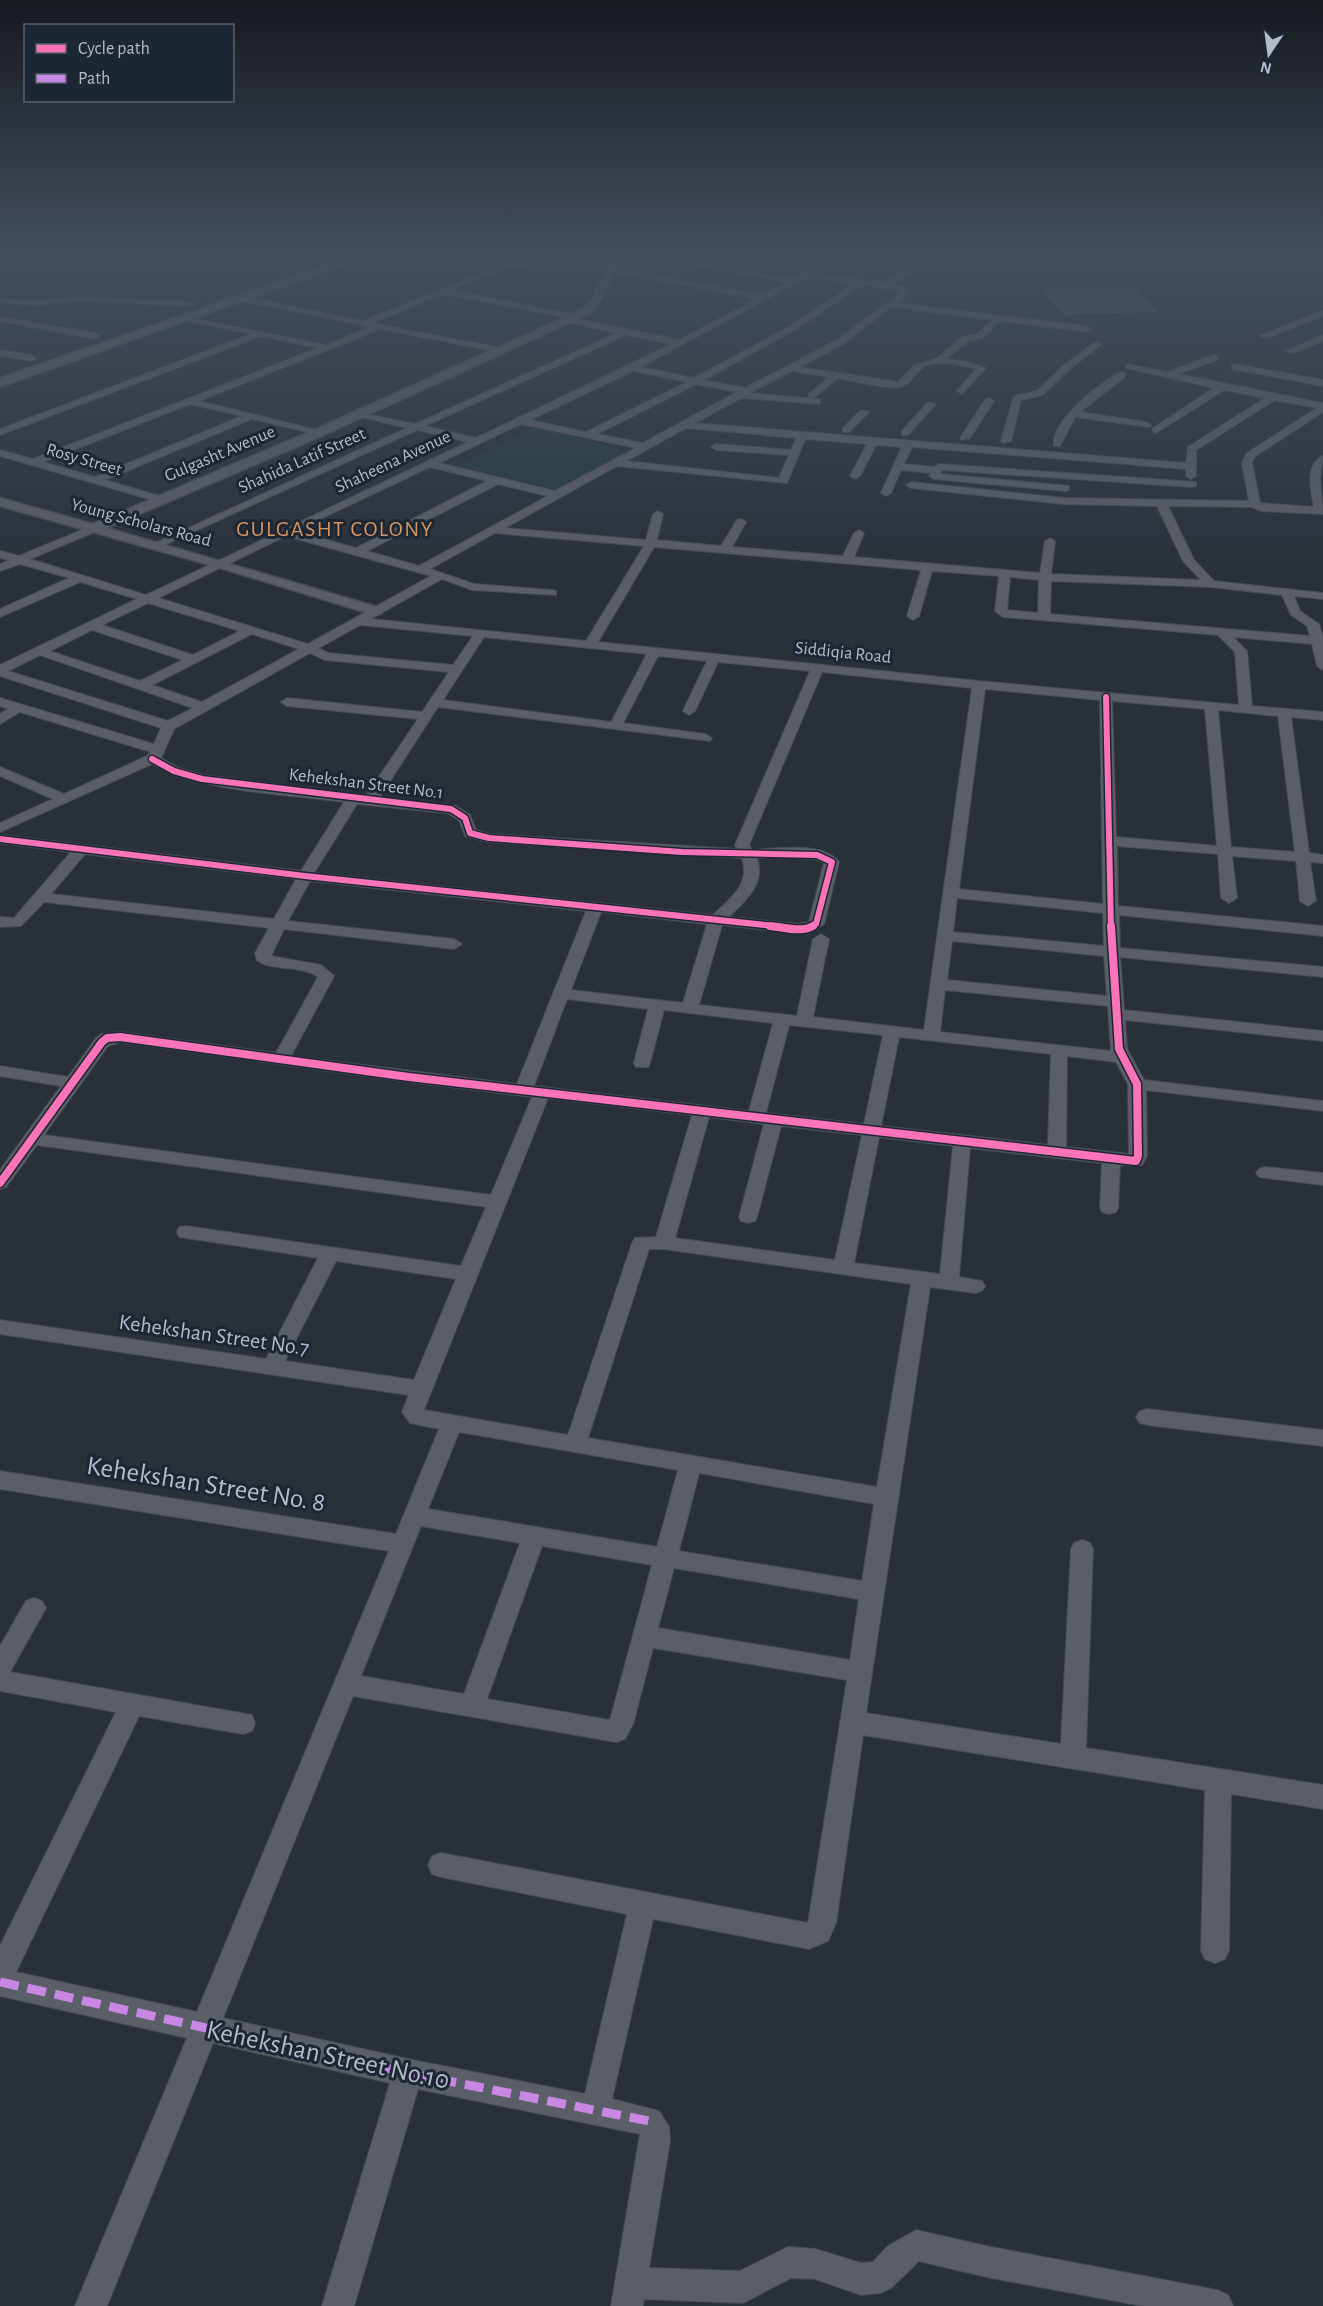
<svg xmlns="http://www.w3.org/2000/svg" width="1323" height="2306" viewBox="0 0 1323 2306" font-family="'Alegreya Sans',sans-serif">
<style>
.green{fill:#273a3e}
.building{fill:#444950;stroke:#52575f;stroke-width:1.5}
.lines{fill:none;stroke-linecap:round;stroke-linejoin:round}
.minor-casing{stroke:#484c53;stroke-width:2}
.tertiary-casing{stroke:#484c53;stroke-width:3}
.primary-casing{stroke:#484c55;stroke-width:3}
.minor{fill:#5a5e66;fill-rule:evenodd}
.tertiary{fill:#5a5e66;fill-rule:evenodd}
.primary{fill:#5c6168;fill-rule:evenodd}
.quiet{stroke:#c787e3;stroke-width:9;stroke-dasharray:19 9;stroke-linecap:butt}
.cycleway-far1-casing{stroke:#1d2633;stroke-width:9}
.cycleway-casing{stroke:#1d2633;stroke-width:11}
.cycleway-far1{stroke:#fb73b8;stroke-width:6}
.cycleway{stroke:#fb73b8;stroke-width:8}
.labels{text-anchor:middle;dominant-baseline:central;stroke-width:6;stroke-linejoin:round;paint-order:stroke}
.far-street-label{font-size:18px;fill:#b4bcc9;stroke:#1d2633}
.far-quarter-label{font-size:22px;letter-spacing:1.5px;fill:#d59563;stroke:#1d2633}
.street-label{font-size:22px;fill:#b4bcc9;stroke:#1d2633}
.near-street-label{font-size:27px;fill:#b4bcc9;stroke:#1d2633}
</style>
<rect width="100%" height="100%" fill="#2a3038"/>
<g class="green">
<polygon points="637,254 816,254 819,260 794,281"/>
<polygon points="536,427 639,453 568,493 458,465"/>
</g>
<polygon class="building" points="1133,289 1156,311 1065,314 1042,291"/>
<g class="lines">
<g class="minor-casing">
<g id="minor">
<path d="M 633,254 L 648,254 L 794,279 L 803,273 L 815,260 L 813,254 L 821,254 L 823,260 L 811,273 L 884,283 L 932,254 L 941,254 L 893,285 L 903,286 L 911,292 L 897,303 L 1087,326 L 1091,329 L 1087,332 L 1000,321 L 983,338 L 968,341 L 946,359 L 968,362 L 986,368 L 962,394 L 957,391 L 976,369 C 961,365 934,358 921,369 C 913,376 910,386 899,387 C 883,389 855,381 838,378 L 812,399 L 809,398 L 809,394 L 829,377 L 792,371 L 749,393 L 817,399 L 820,400 L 820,404 L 741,398 L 695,423 L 1186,463 L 1188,447 L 1265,398 L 1224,390 L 1156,433 L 1153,432 L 1153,428 L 1214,388 L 1126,368 L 1126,364 L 1168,372 L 1214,355 L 1217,356 L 1217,360 L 1178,374 L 1323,403 L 1323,412 L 1254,457 L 1252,463 L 1260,503 L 1314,507 C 1311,491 1304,465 1323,456 L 1320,477 L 1323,514 L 1262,511 L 1251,507 L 1168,506 L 1194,560 L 1214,581 L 1323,593 L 1323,599 L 1294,596 L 1300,611 L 1319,624 L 1323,637 L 1323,670 L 1317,666 L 1312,644 L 1233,637 L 1247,651 L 1252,706 L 1323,712 L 1323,720 L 1291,717 L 1309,853 L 1323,855 L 1323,863 L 1310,862 L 1316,901 L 1308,906 L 1300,901 L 1296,861 L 1232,856 L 1237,898 L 1229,903 L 1221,898 L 1218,854 L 1117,846 L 1118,906 L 1323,926 L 1323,936 L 1119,915 L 1120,948 L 1323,967 L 1323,977 L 1120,957 L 1124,1010 L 1323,1031 L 1323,1041 L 1125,1020 L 1127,1049 L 1144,1080 L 1323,1101 L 1323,1111 L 1146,1090 L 1147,1156 L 1142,1165 L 1120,1165 L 1118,1208 L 1116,1212 L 1109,1214 L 1102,1212 L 1100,1208 L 1102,1163 L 970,1148 L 959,1277 L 982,1281 L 985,1286 L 982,1291 L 975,1293 L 930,1287 L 866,1713 L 1061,1744 L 1071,1549 L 1074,1543 L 1082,1540 L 1090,1543 L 1093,1549 L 1086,1748 L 1323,1785 L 1323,1809 L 1231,1794 L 1229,1950 L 1225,1959 L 1215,1963 L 1205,1959 L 1201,1950 L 1205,1790 L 863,1735 L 836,1923 L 828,1941 L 809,1949 L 653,1919 L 612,2099 L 659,2111 L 669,2127 L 670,2141 L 649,2268 L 740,2271 L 788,2247 L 815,2249 L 861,2263 L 873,2262 L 888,2246 L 916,2230 L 991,2247 L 1217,2290 L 1228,2295 L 1233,2306 L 1143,2306 L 991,2278 L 919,2261 L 891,2288 L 880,2293 L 861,2295 L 815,2279 L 791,2278 L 743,2303 L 644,2299 L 643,2306 L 611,2306 L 640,2134 L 418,2089 L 354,2306 L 322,2306 L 390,2083 L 213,2043 L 107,2306 L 75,2306 L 187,2038 L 0,1996 L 0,1946 L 116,1712 L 0,1691 L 0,1646 L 26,1601 L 34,1598 L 42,1601 L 46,1608 L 10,1672 L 252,1715 L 255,1723 L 252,1731 L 243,1734 L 139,1716 L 16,1972 L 197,2012 L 389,1551 L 0,1489 L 0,1471 L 396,1534 L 439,1429 L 410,1423 L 402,1412 L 409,1395 L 0,1334 L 0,1320 L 266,1359 L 318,1258 L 186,1238 L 179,1237 L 177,1232 L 179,1227 L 186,1226 L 461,1266 L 486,1207 L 37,1145 L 6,1187 L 0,1189 L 0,1170 L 61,1086 L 0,1076 L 0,1066 L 68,1077 L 96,1038 L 101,1034 L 120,1032 L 276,1053 L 318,977 C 300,964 271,972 257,960 L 255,953 L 269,928 L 44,902 L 21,926 L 0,927 L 0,917 L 14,918 L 71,852 L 0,843 L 0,835 L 301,871 L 344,802 C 286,794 202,792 152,764 L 0,832 L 0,823 L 53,799 L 0,776 L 0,767 L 64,794 L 147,756 L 151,752 L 20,712 L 0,724 L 0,714 L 8,709 L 0,706 L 0,698 L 154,744 L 161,728 L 0,676 L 0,665 L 137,599 L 80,582 L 0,617 L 0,609 L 69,578 L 20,564 L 0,571 L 0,564 L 9,560 L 0,558 L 0,551 L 19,556 L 89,527 L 97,527 L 97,531 L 30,559 L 146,595 L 468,442 L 417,430 L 160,547 L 156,548 L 151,545 L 407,428 L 357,416 L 357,412 L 415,424 L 617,333 L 566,322 L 568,318 L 443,294 L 373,323 L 500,348 L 503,349 L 503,353 L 381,329 L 199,401 L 325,432 L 320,435 L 252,419 L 105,480 L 163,497 L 164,499 L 159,502 L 0,456 L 0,450 L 33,459 L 318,348 L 261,336 L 0,435 L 0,429 L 251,334 L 191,322 L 191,318 L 326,345 L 371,327 L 247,302 L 247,298 L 250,298 L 363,321 L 504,264 L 610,267 L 763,295 L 787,282 ZM 505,268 L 610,271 L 757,299 L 679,340 L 577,319 L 580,317 L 576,315 L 451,290 ZM 807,277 L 854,284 L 792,325 L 694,378 L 641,367 ZM 863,285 L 902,292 L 837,340 L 745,388 L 704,380 L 798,328 ZM 891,307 L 992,320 L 977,334 L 962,337 L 936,359 L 915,365 L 898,382 L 800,367 L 843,344 ZM 626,335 L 672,344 L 476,438 L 425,426 ZM 633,371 L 687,382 L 586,432 L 530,420 ZM 697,384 L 737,392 L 643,443 L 597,434 ZM 1275,400 L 1317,408 L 1247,453 L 1242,463 L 1249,501 L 1064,498 L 911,482 L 906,485 L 911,488 L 1064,504 L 1157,506 L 1183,561 L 1201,580 L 1051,574 L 1055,541 L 1050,538 L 1045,541 L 1040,573 L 854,557 L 864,533 L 859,530 L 854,533 L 843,556 L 732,547 L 746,522 L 741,519 L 737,520 L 721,546 L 657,540 L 663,514 L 658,511 L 653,514 L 646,540 L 505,528 L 617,466 L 787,483 L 805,439 L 867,444 L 850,476 L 855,479 L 860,476 L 876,445 L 902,447 L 881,493 L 886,496 L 891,493 L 901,470 L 931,473 L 929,476 L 934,479 L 1065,491 L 1069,490 L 1069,486 L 940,474 L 942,470 L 1192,487 L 1196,486 L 1196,482 L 939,464 L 934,467 L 904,464 L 912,447 L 1186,469 L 1186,476 L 1191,479 L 1196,476 L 1196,450 ZM 190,404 L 242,416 L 95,477 L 43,462 ZM 521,424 L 636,448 L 555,491 L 439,463 ZM 686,428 L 796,438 L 791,450 L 716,444 L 711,447 L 716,450 L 789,455 L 779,478 L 626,461 ZM 430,467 L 487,481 L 356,548 L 295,531 ZM 498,484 L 548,496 L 419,566 L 367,551 ZM 495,533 L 644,546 L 586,641 L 371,619 L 442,579 L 472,590 L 556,595 L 556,591 L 552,590 L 474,584 L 430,569 ZM 286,536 L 431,576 L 308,644 L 158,598 ZM 654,547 L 921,570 L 907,616 L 913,620 L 919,616 L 932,571 L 999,576 L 995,611 L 1003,617 L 1218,635 L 1235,652 L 1239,705 L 979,681 L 598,642 ZM 1010,577 L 1039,580 L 1038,613 L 1007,610 ZM 1051,581 L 1211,587 L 1282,595 L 1291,615 L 1307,626 L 1310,636 L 1050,614 ZM 148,603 L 240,631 L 193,655 L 102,625 ZM 360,625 L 473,636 L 453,665 L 328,653 L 319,648 ZM 92,630 L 183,660 L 140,681 L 50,651 ZM 252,634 L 299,649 L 202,702 L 152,685 ZM 484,637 L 647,654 L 611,722 L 443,700 ZM 310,653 L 325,660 L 449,672 L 422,712 L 287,698 L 281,702 L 287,706 L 418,719 L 366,796 L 203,775 L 179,768 L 161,758 L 174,729 ZM 40,655 L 193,708 L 168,721 L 8,671 ZM 658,656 L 707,661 L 683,711 L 689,715 L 695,711 L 718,662 L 810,671 L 735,845 L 737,849 L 489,834 L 476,830 L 470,815 L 456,806 L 379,798 L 438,707 L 710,741 L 712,738 L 705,734 L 623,723 ZM 822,672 L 972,688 L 924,1030 L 813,1017 L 829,939 L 821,934 L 813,939 L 797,1016 L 699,1005 L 722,925 L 808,934 L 824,924 L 839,862 C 823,841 776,849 752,850 L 749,845 ZM 985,689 L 1100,700 L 1103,904 L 959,889 ZM 1112,701 L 1205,709 L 1217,846 L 1116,837 ZM 1218,710 L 1278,716 L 1295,852 L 1231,847 ZM 357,804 L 447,813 L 459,820 L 465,836 L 489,842 L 742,858 C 751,884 730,899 713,915 L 314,873 ZM 85,854 L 296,879 L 274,919 L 51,894 ZM 779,857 L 815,859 L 824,863 L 809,922 L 799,924 L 729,917 C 746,900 766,884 757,858 ZM 310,881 L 586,911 L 517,1084 L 291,1056 L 334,976 L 321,965 L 271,956 L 284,929 L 454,949 L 462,944 L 454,939 L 288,921 ZM 957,898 L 1103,913 L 1104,946 L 953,932 ZM 601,912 L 707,924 L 683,1003 L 571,990 ZM 952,941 L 1104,956 L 1107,996 L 947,980 ZM 945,990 L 1108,1006 L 1111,1051 L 940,1032 ZM 567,999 L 648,1009 L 634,1063 L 636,1067 L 648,1067 L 650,1063 L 664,1010 L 773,1023 L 749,1111 L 534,1086 ZM 789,1025 L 883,1035 L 864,1124 L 766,1113 ZM 899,1037 L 1051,1054 L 1048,1145 L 881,1126 ZM 120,1042 L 409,1082 L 532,1097 L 491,1195 L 44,1135 L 108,1046 ZM 1067,1056 L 1116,1062 L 1128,1084 L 1129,1154 L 1066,1147 ZM 548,1098 L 692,1115 L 656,1237 L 635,1238 L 632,1243 L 568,1435 L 424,1410 ZM 709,1117 L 764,1124 L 739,1217 L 741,1221 L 748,1223 L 755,1221 L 757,1217 L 781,1126 L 862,1135 L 835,1260 L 675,1238 ZM 879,1137 L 953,1146 L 940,1274 L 854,1263 ZM 649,1249 L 664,1249 L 911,1284 L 877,1487 L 588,1438 ZM 336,1261 L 456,1279 L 414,1380 L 285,1361 ZM 459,1432 L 678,1470 L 657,1547 L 428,1509 ZM 699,1473 L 874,1504 L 862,1581 L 679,1551 ZM 421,1526 L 520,1543 L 464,1694 L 361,1676 ZM 542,1546 L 652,1565 L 610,1720 L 487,1699 ZM 674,1568 L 859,1599 L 850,1660 L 658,1628 ZM 653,1648 L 847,1680 L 808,1923 L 441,1853 L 432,1856 L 428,1865 L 432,1874 L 441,1877 L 627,1914 L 585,2094 L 408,2059 L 223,2018 L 353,1696 L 616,1742 L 625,1739 L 633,1724 Z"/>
<polygon points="79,297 190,302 194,304 190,306 79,301 38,305 0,303 0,299 38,301"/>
<polygon points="1320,311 1323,311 1323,316 1267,338 1260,336"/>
<polygon points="0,317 95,333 99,336 95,339 0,321"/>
<polygon points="1323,335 1323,341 1293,353 1286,351"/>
<polygon points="1095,342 1102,344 1070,369 1043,395 1021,400 1011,441 1003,443 1001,441 1014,396 1037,391 1064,365"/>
<polygon points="0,350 32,355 36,358 32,361 0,356"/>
<polygon points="1235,364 1323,380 1323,386 1232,369 1232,365"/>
<path d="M 1122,372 L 1125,373 L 1125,377 L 1080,412 L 1146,422 L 1151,425 L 1149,427 L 1075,417 L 1060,446 L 1054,446 C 1050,422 1100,381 1122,372 Z"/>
<polygon points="989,398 994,401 970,438 962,440 960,438 984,401"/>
<polygon points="928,402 936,404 908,435 902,435 902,431"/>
<polygon points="861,410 869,412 849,432 843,432 843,428"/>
<polygon points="1265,1167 1323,1173 1323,1185 1259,1177 1256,1173 1259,1169"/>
<polygon points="1147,1409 1323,1430 1323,1446 1147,1425 1140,1423 1136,1417 1140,1411"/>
</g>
</g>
<g class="tertiary-casing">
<path id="tertiary" d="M 616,254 L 627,254 C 610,270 607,296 591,313 L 324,435 L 107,528 L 381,608 L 383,611 L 381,614 L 371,614 L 217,567 L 0,506 L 0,498 L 93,524 L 316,429 L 583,309 L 591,302 L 611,258 Z"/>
</g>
<g class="primary-casing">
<polygon id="primary" points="359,254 375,254 0,387 0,378"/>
</g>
<use href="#minor" class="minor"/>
<use href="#tertiary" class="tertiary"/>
<use href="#primary" class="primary"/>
<polyline class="quiet" points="0,1982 408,2073 649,2121 654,2127"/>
<g class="cycleway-far1-casing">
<g id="cycleway-far1">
<polyline points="1106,697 1111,927"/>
<polyline points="152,759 174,771 202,779 451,809 465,818 470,833 489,838 682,852 817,855 832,862 816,924 811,927"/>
<polyline points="0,839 305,876 784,927"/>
</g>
</g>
<g class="cycleway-casing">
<g id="cycleway">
<path d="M 770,926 C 783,927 802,933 813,926"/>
<polyline points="0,1183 102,1042 107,1038 120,1037 409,1077 1136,1161 1138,1156 1137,1084 1119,1049 1111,926"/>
</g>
</g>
<use href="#cycleway-far1" class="cycleway-far1"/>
<use href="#cycleway" class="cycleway"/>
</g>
<linearGradient id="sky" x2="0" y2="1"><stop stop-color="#171a1f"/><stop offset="0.44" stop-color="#444e5e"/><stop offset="1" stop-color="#444e5e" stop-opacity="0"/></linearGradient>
<rect width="1323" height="576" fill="url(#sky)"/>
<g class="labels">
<g class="far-street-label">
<text transform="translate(220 454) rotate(-23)">Gulgasht Avenue</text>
<text transform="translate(84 460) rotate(16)">Rosy Street</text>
<text transform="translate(302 461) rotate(-24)">Shahida Latif Street</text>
<text transform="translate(393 462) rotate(-25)">Shaheena Avenue</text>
<text transform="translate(141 523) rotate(15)">Young Scholars Road</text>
<text transform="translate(843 653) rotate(6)">Siddiqia Road</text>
<text transform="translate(366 784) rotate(7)">Kehekshan Street No.1</text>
</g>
<g class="far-quarter-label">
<text x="335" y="529">GULGASHT COLONY</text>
</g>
<g class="street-label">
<text transform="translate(214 1335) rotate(8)">Kehekshan Street No.7</text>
</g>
<g class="near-street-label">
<text transform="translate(206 1484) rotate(9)">Kehekshan Street No. 8</text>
<text transform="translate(328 2055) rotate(12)">Kehekshan Street No.10</text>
</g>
</g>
<rect x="24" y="24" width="210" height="78" fill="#1d2633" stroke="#59626f" stroke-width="1.5"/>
<rect x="36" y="44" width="30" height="9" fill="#fb73b8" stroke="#59626f" stroke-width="1.5"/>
<text x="78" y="54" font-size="18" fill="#b4bcc9">Cycle path</text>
<rect x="36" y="74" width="30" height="9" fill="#c787e3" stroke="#59626f" stroke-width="1.5"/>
<text x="78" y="84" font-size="18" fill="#b4bcc9">Path</text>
<g transform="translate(1269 54) rotate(193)" stroke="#1d2633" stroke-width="4.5" paint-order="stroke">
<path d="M0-4.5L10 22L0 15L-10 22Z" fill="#b4bcc9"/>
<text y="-9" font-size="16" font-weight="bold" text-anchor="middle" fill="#b4bcc9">N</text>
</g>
</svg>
